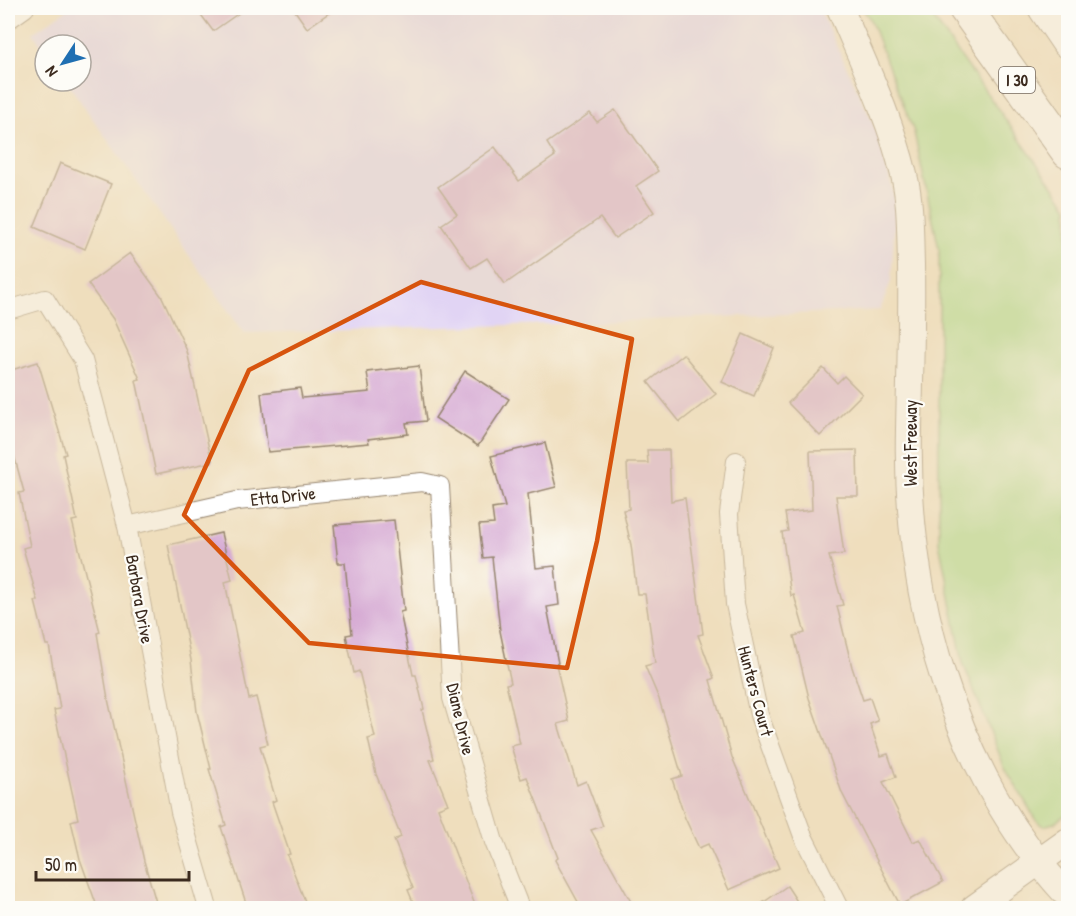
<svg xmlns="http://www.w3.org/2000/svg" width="1076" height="916" viewBox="0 0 1076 916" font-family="'Patrick Hand',sans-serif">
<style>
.built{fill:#e1d4f4}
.green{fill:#a8db8b;stroke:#728254;stroke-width:1.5}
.building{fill:#d5a9d3}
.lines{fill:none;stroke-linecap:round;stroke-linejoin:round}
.street-casing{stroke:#95846e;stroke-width:20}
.secondary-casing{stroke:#95846e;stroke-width:28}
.highway-casing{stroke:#95846e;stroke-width:35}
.street{stroke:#fff;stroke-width:18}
.secondary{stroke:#fff;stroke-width:26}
.highway{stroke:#fff;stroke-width:33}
.marked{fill:none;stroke:#d7540e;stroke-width:4.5;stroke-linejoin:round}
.labels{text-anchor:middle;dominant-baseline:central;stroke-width:4.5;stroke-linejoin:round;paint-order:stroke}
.shield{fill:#fdfcf7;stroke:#75695f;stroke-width:1.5}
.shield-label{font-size:16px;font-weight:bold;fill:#3b2a1e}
.street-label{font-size:18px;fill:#3b2a1e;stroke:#fdfcf7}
</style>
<rect width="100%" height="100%" fill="#fdfcf7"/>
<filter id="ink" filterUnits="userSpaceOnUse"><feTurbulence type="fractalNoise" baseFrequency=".0167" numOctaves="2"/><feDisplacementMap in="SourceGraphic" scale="12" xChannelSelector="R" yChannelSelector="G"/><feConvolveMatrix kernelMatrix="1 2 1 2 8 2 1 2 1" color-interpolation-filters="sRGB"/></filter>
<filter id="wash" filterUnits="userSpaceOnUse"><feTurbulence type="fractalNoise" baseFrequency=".008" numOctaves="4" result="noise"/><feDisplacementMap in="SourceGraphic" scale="24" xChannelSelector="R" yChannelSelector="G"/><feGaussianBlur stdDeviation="1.35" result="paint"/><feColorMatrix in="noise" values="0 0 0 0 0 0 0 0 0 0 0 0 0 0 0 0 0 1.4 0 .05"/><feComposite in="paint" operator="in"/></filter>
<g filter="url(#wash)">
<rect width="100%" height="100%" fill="#efdebd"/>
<polygon class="built" points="69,8 819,8 879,136 896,203 891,281 880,310 577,323 244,333 66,81 81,81 81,45 45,45 45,51 33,33"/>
<polygon class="green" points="862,8 926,8 1068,207 1068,813 1054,823 1044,826 1036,820 1004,766 963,663 939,542 939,249 914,132 870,19"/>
<g id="blocks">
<g class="building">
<polygon points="196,8 246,8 213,31"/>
<polygon points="293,8 336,8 307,28"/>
<polygon points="615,110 658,171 636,186 654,212 615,238 600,218 505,284 487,258 471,268 441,225 457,214 438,187 495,147 519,181 555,156 547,143 590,113 597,122"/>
<polygon points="60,163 111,184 85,249 34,227"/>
<polygon points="130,253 162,297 187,351 212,462 156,474 136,380 140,379 113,319 88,284"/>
<polygon points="743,334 774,348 754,396 722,382"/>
<polygon points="683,354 716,394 680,422 648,382"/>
<polygon points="38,362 66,454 63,455 77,520 72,521 100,632 97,633 108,699 144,861 158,909 98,909 80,859 71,821 78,819 54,710 60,709 49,645 46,645 35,601 38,601 23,548 30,546 19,493 24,492 8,433 8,371"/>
<polygon points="419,366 426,421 406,423 408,434 368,439 369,443 268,452 261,393 300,388 302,398 370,392 367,372"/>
<polygon points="823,368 837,383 844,376 862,394 820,436 788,403"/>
<polygon points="465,371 509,399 478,446 435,418"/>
<polygon points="545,443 556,487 528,494 536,568 555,566 559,605 547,607 558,663 556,664 569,721 558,724 577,785 586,781 603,826 591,830 635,909 582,909 555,860 558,858 527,777 521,779 511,746 520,744 506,684 511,683 500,631 492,557 483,558 479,525 494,524 492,509 505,507 491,456"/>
<polygon points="647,450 669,450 671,501 685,498 703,634 698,635 714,678 710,680 732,757 779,868 729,890 708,844 699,848 685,818 672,779 682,776 659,699 645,666 655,663 645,594 637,594 631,545 623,510 629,509 627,463 648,463"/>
<polygon points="857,450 858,496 836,496 844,554 829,556 843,605 837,606 852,667 863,700 870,698 878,721 870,724 881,756 888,754 896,777 883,782 913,842 920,839 943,882 900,905 842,793 809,698 794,636 805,633 794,595 791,596 782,532 788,531 785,513 812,510 810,451"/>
<polygon points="394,520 404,611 400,612 413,675 416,675 424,709 422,710 434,759 430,760 448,804 438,808 475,905 466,909 416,909 408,890 413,888 394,840 401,837 376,774 368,739 375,737 359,671 354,673 346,635 352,634 345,563 338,563 334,525"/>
<polygon points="221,533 232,580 225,582 249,699 256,697 268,744 260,746 276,800 272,802 290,854 287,855 308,909 248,909 221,827 226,825 209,769 211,769 197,712 191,660 168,545"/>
<polygon points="787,886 802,909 754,909"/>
</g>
</g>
</g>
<g filter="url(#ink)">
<use href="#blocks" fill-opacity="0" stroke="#95846e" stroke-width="1.5"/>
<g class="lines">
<g class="street-casing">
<g id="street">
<polyline points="8,20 25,8"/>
<polyline points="8,310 45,299 83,360 127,526 180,812 208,908"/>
<polyline points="736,461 729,514 735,604 759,715 803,836 839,908"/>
<polyline points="127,526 237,501 422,482 440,486 452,698 494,842 520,908"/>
</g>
</g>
<g class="secondary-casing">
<g id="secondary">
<path d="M 840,8 C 863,62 890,117 904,175 C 911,203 910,236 911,265 C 912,320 910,375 909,430 C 905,596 953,773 1068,896"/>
<polyline points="974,908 1068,841"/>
</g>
</g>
<g class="highway-casing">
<g id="highway">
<polyline points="965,8 1068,152"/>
<polyline points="1045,8 1068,42"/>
</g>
</g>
<use href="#street" class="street"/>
<use href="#secondary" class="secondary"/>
<use href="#highway" class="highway"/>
</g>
</g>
<path d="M0 0H1076V916H0ZM 421,282 L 632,339 L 597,541 L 567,668 L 309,643 L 184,515 L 249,370 Z" fill="#efdebd" fill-opacity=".55" fill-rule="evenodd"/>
<path class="marked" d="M 421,282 L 632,339 L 597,541 L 567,668 L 309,643 L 184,515 L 249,370 Z"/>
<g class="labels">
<rect class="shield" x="999" y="67" width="36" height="26" rx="4.5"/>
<g class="shield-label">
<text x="1017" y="80">I 30</text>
</g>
<g class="street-label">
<text transform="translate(910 443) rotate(-90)">West Freeway</text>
<text transform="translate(283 496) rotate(-6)">Etta Drive</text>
<text transform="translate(140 599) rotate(80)">Barbara Drive</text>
<text transform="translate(756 691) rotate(75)">Hunters Court</text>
<text transform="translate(461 719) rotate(77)">Diane Drive</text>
</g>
</g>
<rect width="1076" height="916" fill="none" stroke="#fdfcf7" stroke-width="30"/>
<g transform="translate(63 63) rotate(234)"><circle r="28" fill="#fdfcf7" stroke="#afa8a0" stroke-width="1.5"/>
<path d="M0-4.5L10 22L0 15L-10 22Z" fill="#1f6fb2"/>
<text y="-9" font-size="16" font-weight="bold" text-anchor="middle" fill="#3b2a1e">N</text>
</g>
<path d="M36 871v9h153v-9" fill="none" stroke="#3b2a1e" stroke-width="3"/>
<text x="45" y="871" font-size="18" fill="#3b2a1e" stroke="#fdfcf7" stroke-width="4.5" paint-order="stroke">50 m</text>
</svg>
